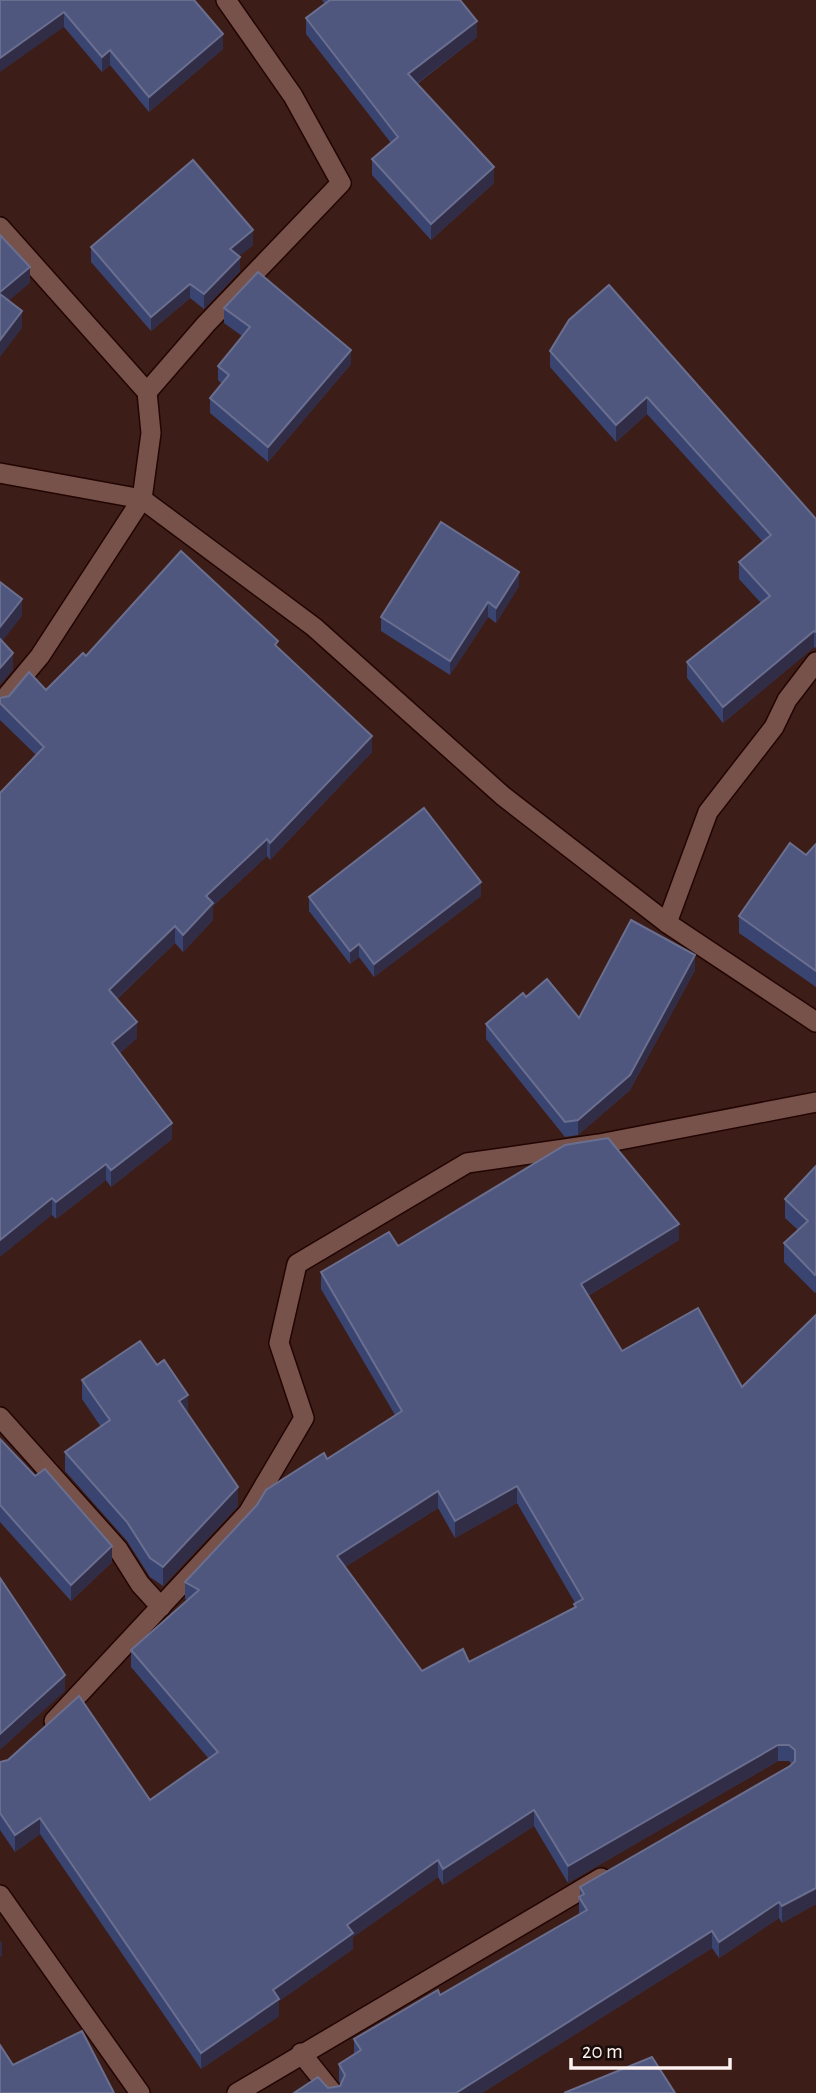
<svg xmlns="http://www.w3.org/2000/svg" width="816" height="2093" viewBox="0 0 816 2093" font-family="'Alegreya Sans',sans-serif">
<style>
.lines{fill:none;stroke-linecap:round;stroke-linejoin:round}
.minor-casing{stroke:#220503;stroke-width:22}
.minor{stroke:#77524b;stroke-width:19}
.wall{fill:#3a4470;fill-rule:evenodd}
.shaded-wall{fill:#322d46}
.building{fill:#4f577e;stroke:#6a6f90;stroke-width:2;fill-rule:evenodd}
</style>
<rect width="100%" height="100%" fill="#3d1d17"/>
<g class="lines">
<g class="minor-casing">
<g id="minor">
<polyline points="0,227 147,392 151,433 142,499 40,656 0,704"/>
<polyline points="147,392 206,324 341,183 293,96 226,0"/>
<polyline points="0,473 142,499 314,627 503,796 667,923 816,1022"/>
<polyline points="667,923 708,812 774,727 787,700 816,662"/>
<polyline points="0,1417 118,1549 140,1584 161,1607"/>
<polyline points="54,1721 248,1513 304,1418 279,1343 297,1264 467,1163 599,1144 816,1102"/>
<polyline points="0,1895 140,2093"/>
<polyline points="301,2053 333,2093"/>
<polyline points="237,2093 601,1878"/>
</g>
</g>
<use href="#minor" class="minor"/>
</g>
<g class="wall">
<polygon points="0,0 194,0 223,49 149,112 110,65 102,72 64,27"/>
<polygon points="322,0 460,0 477,37 417,84 494,183 431,240 372,175 372,159 391,143 306,34 306,18 325,4"/>
<polygon points="253,245 239,256 240,271 204,309 190,298 151,331 91,262 91,247"/>
<polygon points="224,308 351,364 268,462 210,413 210,398 222,384 218,380 218,366 242,336 224,323"/>
<polygon points="569,320 816,519 816,648 814,647 723,723 687,678 687,662 761,603 739,579 739,562 763,542 647,414 616,442 550,367 550,351"/>
<polygon points="519,586 496,623 488,617 450,675 381,631 381,617"/>
<polygon points="278,648 372,752 270,860 267,856 213,906 213,920 183,952 175,943 117,999 137,1038 120,1053 172,1139 111,1187 106,1180 56,1219 52,1215 36,755 0,720 0,698 46,690 86,656"/>
<polygon points="816,844 816,987 739,933 739,916 806,855"/>
<polygon points="481,896 374,977 359,957 350,964 309,911 309,897"/>
<polygon points="695,970 630,1090 578,1135 565,1137 486,1039 486,1024 526,997 579,1018"/>
<polygon points="816,1166 816,1292 815,1293 784,1262 784,1243 798,1230 785,1218 785,1199"/>
<path d="M 679,1240 L 588,1296 L 622,1351 L 742,1387 L 816,1315 L 816,1904 L 782,1923 L 779,1918 L 719,1958 L 712,1948 L 482,2093 L 328,2088 L 340,2086 L 341,2084 L 339,2081 L 339,2064 L 354,2055 L 354,2039 L 440,1995 L 579,1915 L 579,1897 L 580,1896 L 580,1887 L 790,1766 L 792,1764 L 789,1761 L 778,1761 L 568,1883 L 534,1826 L 443,1885 L 438,1877 L 353,1937 L 353,1949 L 279,2001 L 279,2016 L 201,2069 L 40,1834 L 15,1852 L 0,1830 L 0,1762 L 150,1800 L 209,1759 L 131,1667 L 131,1650 L 188,1600 L 185,1599 L 185,1582 L 327,1459 L 395,1415 L 321,1289 L 321,1272 L 398,1246 ZM 517,1503 L 575,1603 L 574,1604 L 574,1607 L 469,1662 L 422,1671 L 345,1567 L 438,1508 L 455,1538 Z"/>
<polygon points="82,1380 188,1414 238,1506 163,1586 150,1577 127,1541 65,1471 65,1452 101,1427 82,1399"/>
<polygon points="0,1439 112,1562 71,1601 0,1522"/>
</g>
<g class="shaded-wall">
<polygon points="64,12 64,27 0,72 0,58"/>
<polygon points="477,21 477,37 408,90 408,74"/>
<polygon points="223,34 223,49 149,112 149,97"/>
<polygon points="110,50 110,65 102,72 102,57"/>
<polygon points="494,167 494,183 431,240 431,224"/>
<polygon points="253,230 253,245 230,264 230,249"/>
<polygon points="240,257 240,271 204,309 204,294"/>
<polygon points="30,267 30,283 0,308 0,292"/>
<polygon points="190,284 190,298 151,331 151,317"/>
<polygon points="22,311 22,328 0,357 0,340"/>
<polygon points="351,350 351,364 268,462 268,447"/>
<polygon points="647,397 647,414 616,442 616,425"/>
<polygon points="519,572 519,586 496,623 496,608"/>
<polygon points="22,599 22,616 0,644 0,627"/>
<polygon points="488,602 488,617 450,675 450,661"/>
<polygon points="814,631 814,647 723,723 723,707"/>
<polygon points="13,653 13,670 0,685 0,668"/>
<polygon points="372,736 372,752 270,860 270,843"/>
<polygon points="267,839 267,856 213,906 213,920 183,952 183,935 206,896"/>
<polygon points="481,882 481,896 374,977 374,964"/>
<polygon points="175,926 175,943 109,1006 109,990"/>
<polygon points="359,944 359,957 350,964 350,951"/>
<polygon points="695,955 695,970 630,1090 578,1135 578,1120"/>
<polygon points="137,1022 137,1038 112,1060 112,1043"/>
<polygon points="172,1123 172,1139 111,1187 111,1170"/>
<polygon points="106,1164 106,1180 56,1219 56,1202"/>
<polygon points="52,1198 52,1215 0,1257 0,1240"/>
<polygon points="679,1224 679,1240 581,1300 581,1284"/>
<polygon points="188,1395 188,1414 179,1401"/>
<polygon points="517,1486 517,1503 455,1538 455,1521"/>
<polygon points="238,1487 238,1506 163,1586 163,1567"/>
<polygon points="438,1491 438,1508 337,1572 337,1556"/>
<polygon points="112,1546 112,1562 71,1601 71,1585"/>
<polygon points="65,1675 65,1691 0,1750 0,1734"/>
<polygon points="778,1745 778,1761 568,1883 568,1866"/>
<polygon points="534,1810 534,1826 443,1885 443,1869"/>
<polygon points="40,1818 40,1834 15,1852 15,1835"/>
<polygon points="438,1860 438,1877 353,1937 353,1949 279,2001 279,2016 201,2069 201,2053 273,1990 347,1925"/>
<polygon points="816,1888 816,1904 782,1923 782,1906"/>
<polygon points="779,1902 779,1918 719,1958 719,1942"/>
<polygon points="712,1931 712,1948 482,2093 456,2093"/>
<polygon points="2,1941 2,1956 0,1957 0,1942"/>
</g>
<g class="building">
<polygon points="0,0 194,0 223,34 149,97 110,50 102,57 64,12 0,58"/>
<polygon points="330,0 460,0 477,21 408,74 494,167 431,224 372,159 398,137 306,18"/>
<polygon points="193,160 253,230 230,249 240,257 204,294 190,284 151,317 91,247"/>
<polygon points="0,235 30,267 0,292"/>
<polygon points="258,272 351,350 268,447 210,398 229,375 218,366 250,327 224,308"/>
<polygon points="609,285 816,519 816,632 814,631 723,707 687,662 770,596 739,562 771,535 647,397 616,425 550,351 569,320"/>
<polygon points="0,294 22,311 0,340"/>
<polygon points="441,522 519,572 496,608 488,602 450,661 381,617"/>
<polygon points="181,551 278,641 275,645 372,736 270,843 267,839 206,896 213,903 183,935 175,926 109,990 137,1022 112,1043 172,1123 111,1170 106,1164 56,1202 52,1198 0,1240 0,793 44,747 0,703 0,698 9,696 29,672 46,690 83,653 86,656"/>
<polygon points="0,582 22,599 0,627"/>
<polygon points="0,639 13,653 0,668"/>
<polygon points="424,808 481,882 374,964 359,944 350,951 309,897"/>
<polygon points="790,843 806,855 816,844 816,971 739,916"/>
<polygon points="631,920 695,955 630,1075 578,1120 565,1122 486,1024 523,993 526,997 547,979 579,1018"/>
<path d="M 608,1138 L 679,1224 L 581,1284 L 622,1351 L 698,1308 L 742,1387 L 816,1315 L 816,1888 L 782,1906 L 779,1902 L 719,1942 L 712,1931 L 456,2093 L 294,2093 L 318,2077 L 328,2088 L 340,2086 L 345,2075 L 339,2064 L 361,2050 L 354,2039 L 438,1990 L 440,1995 L 587,1910 L 579,1897 L 584,1894 L 580,1887 L 790,1766 L 795,1761 L 795,1750 L 789,1745 L 778,1745 L 568,1866 L 534,1810 L 443,1869 L 438,1860 L 347,1925 L 353,1933 L 273,1990 L 279,1999 L 201,2053 L 40,1818 L 15,1835 L 0,1813 L 0,1762 L 8,1760 L 79,1696 L 150,1800 L 218,1752 L 131,1650 L 199,1590 L 185,1582 L 257,1505 L 266,1490 L 324,1453 L 327,1459 L 402,1411 L 321,1272 L 389,1232 L 398,1246 L 565,1145 ZM 517,1486 L 583,1599 L 574,1604 L 576,1607 L 469,1662 L 463,1649 L 422,1671 L 337,1556 L 438,1491 L 455,1521 Z"/>
<polygon points="816,1166 816,1274 815,1275 784,1243 808,1221 785,1199"/>
<polygon points="140,1341 157,1365 164,1360 188,1395 179,1401 238,1487 163,1567 150,1558 127,1522 65,1452 110,1420 82,1380"/>
<polygon points="0,1439 35,1476 45,1469 112,1546 71,1585 0,1505"/>
<polygon points="0,1578 65,1675 0,1734"/>
<polygon points="82,2031 114,2093 0,2093 0,2045 13,2065"/>
<polygon points="652,2057 675,2093 564,2093"/>
</g>
<path d="M571 2058v10h159v-10" fill="none" stroke="#fcf2f1" stroke-width="3.5"/>
<text x="582" y="2058" font-size="21" fill="#fcf2f1" stroke="#1a0c09" stroke-width="5" paint-order="stroke">20 m</text>
</svg>
